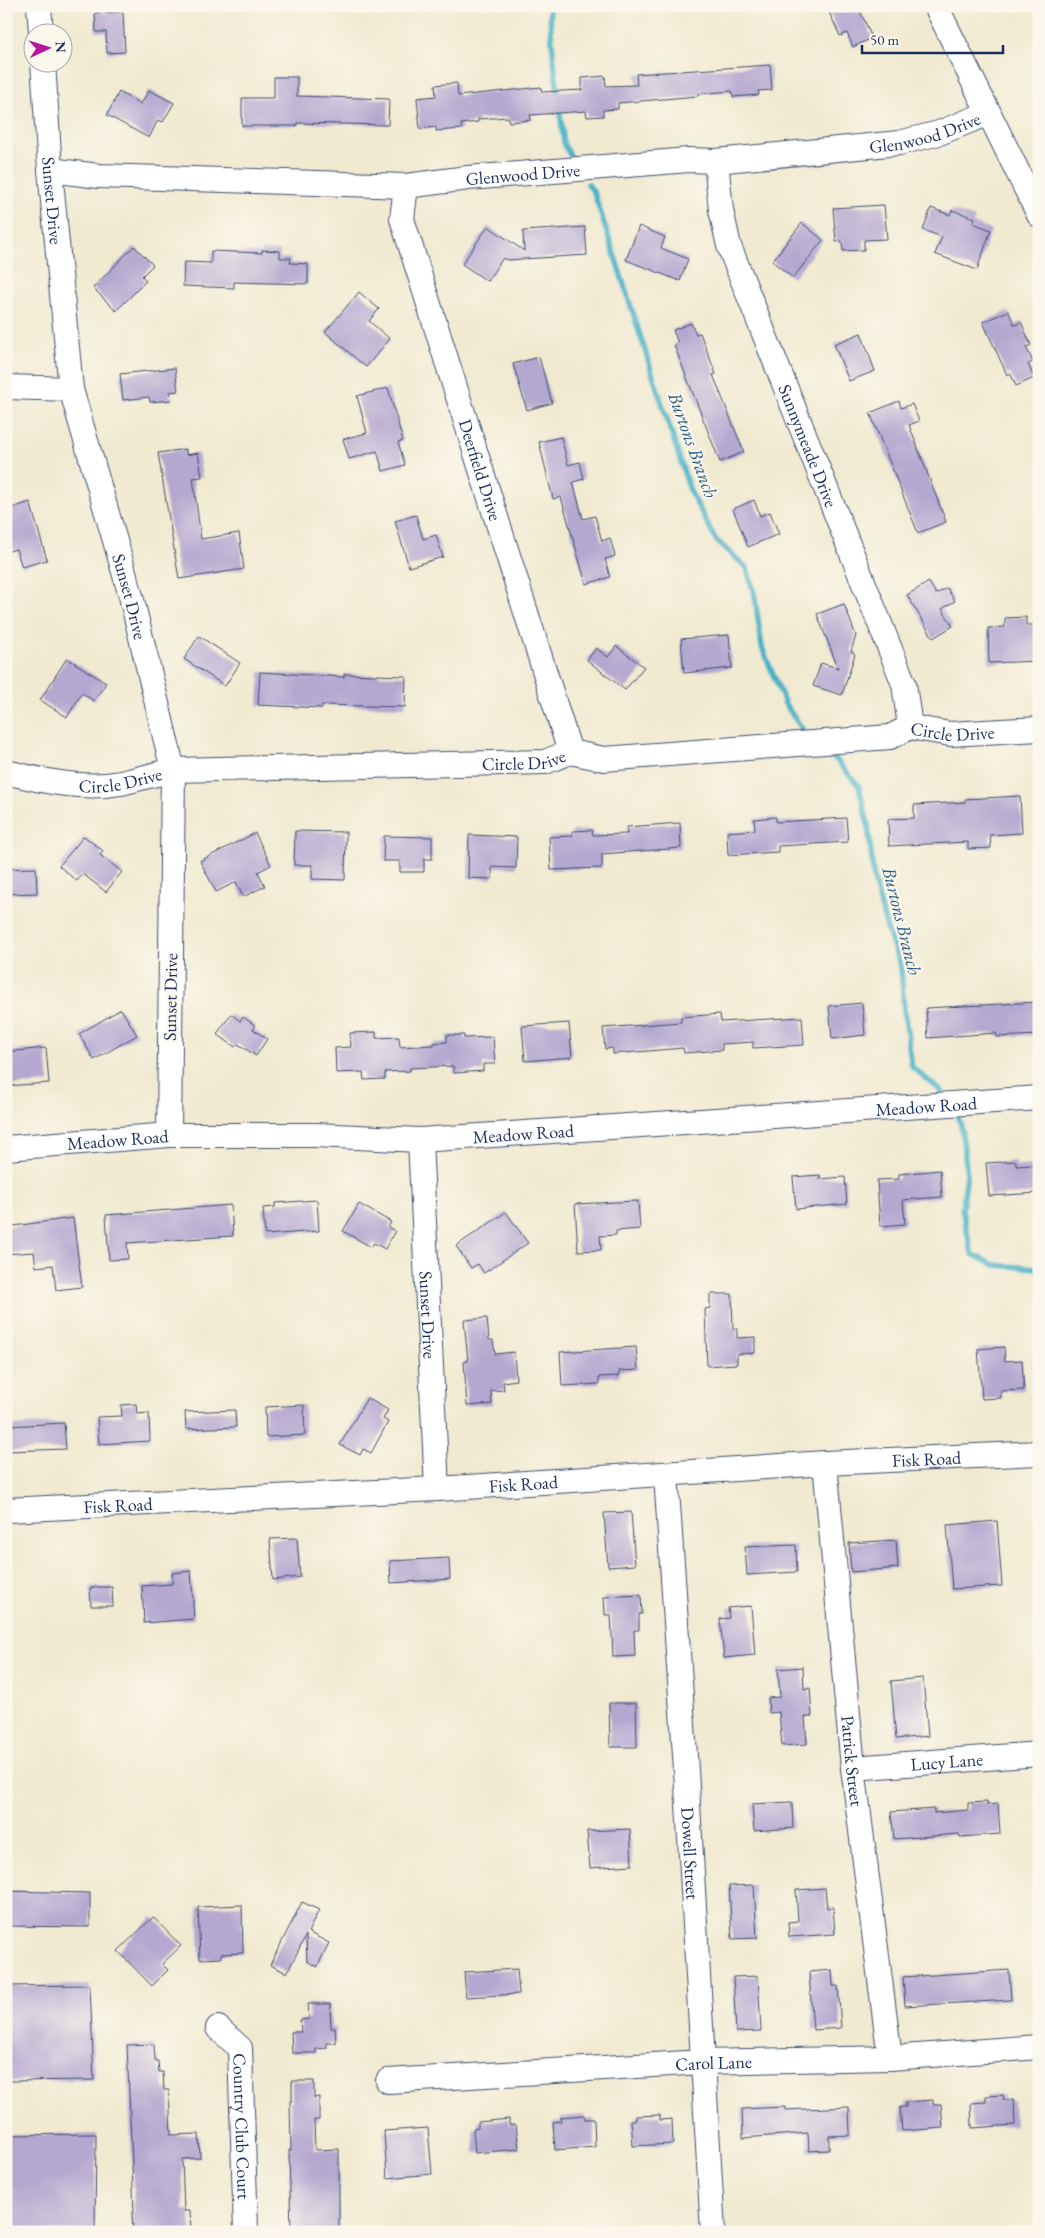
<svg xmlns="http://www.w3.org/2000/svg" width="1045" height="2238" viewBox="0 0 1045 2238" font-family="'EB Garamond',serif">
<style>
.lines{fill:none;stroke-linecap:round;stroke-linejoin:round}
.stream{stroke:#49b2c7;stroke-width:5.5}
.building{fill:#b4a7d0}
.minor-casing{stroke:#3b4b6f;stroke-width:26}
.minor{stroke:#fff;stroke-width:24}
.labels{text-anchor:middle;dominant-baseline:central;stroke-width:4.5;stroke-linejoin:round;paint-order:stroke}
.street-label{font-size:18px;fill:#1b2f5e;stroke:#fbf7ec}
.water-label{font-size:19px;font-style:italic;fill:#2b5d83;stroke:#fbf7ec}
</style>
<rect width="100%" height="100%" fill="#fbf7ec"/>
<filter id="ink" filterUnits="userSpaceOnUse"><feTurbulence type="fractalNoise" baseFrequency=".02" numOctaves="2"/><feDisplacementMap in="SourceGraphic" scale="10" xChannelSelector="R" yChannelSelector="G"/><feConvolveMatrix kernelMatrix="1 2 1 2 8 2 1 2 1" color-interpolation-filters="sRGB"/></filter>
<filter id="wash" filterUnits="userSpaceOnUse"><feTurbulence type="fractalNoise" baseFrequency=".0096" numOctaves="4" result="noise"/><feDisplacementMap in="SourceGraphic" scale="20" xChannelSelector="R" yChannelSelector="G"/><feGaussianBlur stdDeviation="1.12" result="paint"/><feColorMatrix in="noise" values="0 0 0 0 0 0 0 0 0 0 0 0 0 0 0 0 0 1.4 0 .05"/><feComposite in="paint" operator="in"/></filter>
<g filter="url(#wash)">
<rect width="100%" height="100%" fill="#f1e9d0"/>
<g class="lines">
<g class="stream">
<polyline points="549,6 553,52 564,145 570,155"/>
<polyline points="588,184 594,193 611,244 690,491 716,540 747,568 755,597 762,647 785,704 803,730"/>
<polyline points="833,756 859,786 868,824 874,880 887,929 901,967 904,1010 912,1067 941,1091"/>
<polyline points="958,1118 961,1124 967,1175 962,1209 972,1254 994,1265 1037,1268 1039,1271"/>
</g>
</g>
<g id="blocks">
<g class="building">
<polygon points="833,6 858,6 872,38 853,47 847,33 840,36 829,12 835,10"/>
<polygon points="123,12 125,52 107,53 106,32 96,32 95,13"/>
<polygon points="770,65 772,90 758,91 759,95 733,97 732,91 698,94 698,96 618,103 618,109 603,110 603,116 587,117 586,111 530,115 531,120 509,122 508,117 478,119 478,122 461,124 462,129 436,131 436,127 420,129 417,98 436,96 435,85 457,83 458,96 541,87 542,92 582,90 582,78 605,76 606,86 637,85 636,74"/>
<polygon points="274,77 297,77 297,96 389,99 388,125 297,123 297,126 242,126 242,98 274,98"/>
<polygon points="149,90 174,103 163,122 158,120 149,138 107,115 119,92 141,104"/>
<polygon points="884,205 887,239 864,240 864,250 843,251 842,241 836,242 833,208"/>
<polygon points="931,208 950,215 952,210 975,218 973,223 991,230 977,270 935,254 942,237 923,230"/>
<polygon points="802,223 823,240 793,278 772,261"/>
<polygon points="488,226 524,251 523,231 585,227 587,255 507,260 503,258 487,281 462,264"/>
<polygon points="639,226 665,237 661,248 688,259 680,281 626,260"/>
<polygon points="134,246 153,265 142,276 146,281 116,311 93,288"/>
<polygon points="262,250 280,251 280,258 291,258 290,263 308,264 308,284 234,282 234,288 183,286 184,262 211,263 211,251 262,253"/>
<polygon points="359,292 379,309 369,321 390,339 366,367 325,332"/>
<polygon points="1008,311 1015,325 1021,322 1031,345 1026,347 1033,362 1028,364 1034,378 1016,386 1010,373 1007,375 983,322"/>
<polygon points="691,323 696,334 700,333 716,374 713,375 744,452 720,462 674,345 678,343 673,330"/>
<polygon points="861,333 875,371 849,381 834,344"/>
<polygon points="539,357 552,403 527,410 513,364"/>
<polygon points="175,368 178,391 170,392 171,400 150,402 149,397 123,400 120,374"/>
<polygon points="388,388 403,441 398,442 405,465 383,471 377,451 349,459 343,439 367,433 357,396"/>
<polygon points="899,401 901,408 912,404 919,421 909,425 946,522 918,533 870,413"/>
<polygon points="561,437 568,465 580,462 584,479 573,482 583,519 595,516 602,541 610,538 615,556 605,559 610,577 586,584 561,497 553,499 539,442"/>
<polygon points="186,449 186,455 198,453 202,477 193,478 201,539 239,533 244,569 179,579 158,453"/>
<polygon points="754,500 760,516 770,512 779,534 748,547 733,509"/>
<polygon points="30,502 47,560 22,567 16,549 6,552 6,510"/>
<polygon points="416,515 423,539 436,535 443,557 409,567 395,521"/>
<polygon points="929,582 936,594 947,588 955,601 942,609 953,626 933,638 907,595"/>
<polygon points="844,604 856,636 851,651 855,654 842,695 813,686 821,663 838,668 817,614"/>
<polygon points="1026,617 1026,625 1038,625 1039,661 989,663 988,628 1005,627 1005,618"/>
<polygon points="729,635 732,668 684,673 681,639"/>
<polygon points="199,636 240,663 225,686 184,659"/>
<polygon points="616,646 644,667 625,690 587,660 596,648 608,657"/>
<polygon points="67,658 106,683 94,701 82,693 67,717 40,700"/>
<polygon points="260,672 344,677 344,674 406,676 405,707 322,705 322,708 258,705"/>
<polygon points="1020,796 1022,833 990,835 991,848 968,849 968,842 889,846 888,819 914,818 914,805 965,802 965,799"/>
<polygon points="776,817 776,822 846,818 848,842 778,846 778,852 728,855 727,832 755,830 754,819"/>
<polygon points="680,823 681,848 602,854 602,868 551,870 549,837 572,836 572,831 592,830 593,835 627,834 627,827"/>
<polygon points="295,831 346,832 345,880 312,879 312,865 294,865"/>
<polygon points="255,833 271,865 258,872 265,886 243,897 236,882 216,892 200,861"/>
<polygon points="469,835 517,837 516,868 492,867 492,879 468,878"/>
<polygon points="84,836 103,851 100,855 122,872 106,892 83,874 77,881 59,866"/>
<polygon points="384,836 432,837 432,859 424,859 424,872 400,872 400,861 383,861"/>
<polygon points="36,868 37,893 6,894 6,869"/>
<polygon points="1039,1002 1039,1035 997,1037 996,1033 928,1038 926,1008"/>
<polygon points="862,1003 865,1035 832,1039 829,1006"/>
<polygon points="121,1009 137,1035 94,1060 79,1034"/>
<polygon points="231,1014 240,1021 243,1017 256,1026 253,1029 267,1039 256,1056 238,1044 235,1047 217,1034"/>
<polygon points="720,1014 721,1022 802,1017 804,1045 753,1048 753,1042 722,1044 722,1050 684,1053 683,1048 613,1054 613,1048 605,1049 603,1028 681,1022 681,1017"/>
<polygon points="569,1023 572,1057 525,1061 522,1026"/>
<polygon points="376,1032 376,1038 399,1037 400,1047 434,1045 434,1043 447,1042 447,1035 464,1035 464,1038 493,1037 495,1064 483,1064 483,1071 454,1073 453,1066 410,1068 410,1071 385,1072 385,1079 364,1080 363,1072 336,1073 335,1048 351,1047 350,1033"/>
<polygon points="46,1048 49,1083 6,1086 6,1052"/>
<polygon points="1016,1161 1016,1166 1033,1165 1034,1169 1039,1169 1039,1193 989,1196 986,1163"/>
<polygon points="940,1170 942,1197 903,1200 905,1224 880,1226 877,1180 899,1179 899,1174"/>
<polygon points="820,1175 820,1179 845,1177 847,1204 796,1209 793,1177"/>
<polygon points="317,1200 319,1231 265,1235 263,1208 275,1207 275,1203"/>
<polygon points="638,1201 640,1229 616,1231 616,1235 600,1236 601,1250 578,1251 575,1204"/>
<polygon points="359,1204 391,1222 388,1227 395,1231 385,1249 374,1243 371,1247 343,1231"/>
<polygon points="231,1205 233,1236 127,1243 128,1259 109,1260 106,1215"/>
<polygon points="506,1212 528,1243 484,1273 478,1264 471,1268 456,1246"/>
<polygon points="73,1218 82,1287 56,1290 53,1265 36,1267 34,1252 6,1254 6,1227"/>
<polygon points="710,1294 732,1294 733,1329 737,1329 737,1338 755,1337 755,1353 737,1354 737,1364 707,1366 705,1309 710,1308"/>
<polygon points="487,1318 489,1340 493,1340 495,1354 514,1352 516,1380 503,1382 504,1390 491,1391 492,1404 467,1406 464,1362 468,1361 464,1320"/>
<polygon points="636,1347 638,1370 619,1371 619,1376 599,1377 599,1384 562,1386 560,1352"/>
<polygon points="1004,1347 1005,1361 1022,1360 1024,1390 1001,1391 1001,1398 982,1399 978,1349"/>
<polygon points="367,1398 388,1410 383,1419 388,1422 371,1453 363,1449 360,1455 340,1445"/>
<polygon points="136,1404 137,1414 149,1413 150,1441 99,1444 97,1417 122,1416 121,1405"/>
<polygon points="304,1405 305,1435 266,1437 265,1407"/>
<polygon points="235,1410 236,1427 186,1429 185,1412"/>
<polygon points="64,1423 66,1449 9,1451 8,1426"/>
<polygon points="631,1512 635,1565 608,1567 604,1513"/>
<polygon points="997,1521 1002,1586 952,1589 947,1525"/>
<polygon points="297,1538 300,1577 273,1580 270,1539"/>
<polygon points="896,1540 898,1568 851,1572 849,1543"/>
<polygon points="796,1545 797,1572 747,1575 745,1547"/>
<polygon points="449,1558 450,1579 391,1583 390,1561"/>
<polygon points="191,1571 194,1619 144,1623 142,1586 172,1584 172,1573"/>
<polygon points="95,1587 112,1587 113,1606 91,1606 90,1588"/>
<polygon points="641,1595 642,1614 639,1614 639,1630 634,1630 635,1656 613,1657 611,1615 605,1615 604,1597"/>
<polygon points="751,1606 755,1655 724,1658 720,1619 729,1618 728,1608"/>
<polygon points="803,1667 804,1689 810,1688 812,1716 805,1717 807,1744 782,1746 779,1712 769,1713 768,1698 780,1697 778,1669"/>
<polygon points="923,1678 928,1736 896,1739 891,1681"/>
<polygon points="609,1703 636,1703 637,1747 610,1747"/>
<polygon points="792,1802 793,1828 754,1831 752,1804"/>
<polygon points="987,1802 987,1805 998,1804 1000,1834 960,1837 959,1834 894,1839 891,1812 934,1809 934,1813 968,1810 968,1803"/>
<polygon points="630,1829 632,1865 590,1868 587,1831"/>
<polygon points="754,1885 757,1938 732,1939 729,1886"/>
<polygon points="825,1888 827,1908 833,1907 835,1934 789,1937 788,1922 798,1921 796,1890"/>
<polygon points="6,1891 90,1893 90,1927 6,1926"/>
<polygon points="302,1902 319,1910 308,1932 329,1943 317,1967 307,1961 306,1935 287,1973 270,1965"/>
<polygon points="242,1905 243,1953 221,1954 221,1958 200,1959 198,1907"/>
<polygon points="153,1917 181,1946 162,1964 168,1970 152,1986 118,1951"/>
<polygon points="517,1969 519,1994 466,1997 464,1972"/>
<polygon points="832,1970 833,1986 838,1986 841,2028 813,2030 809,1972"/>
<polygon points="1009,1970 1011,2000 905,2006 903,1977"/>
<polygon points="758,1976 761,2031 736,2032 733,1977"/>
<polygon points="90,1985 94,2080 6,2081 6,1986"/>
<polygon points="308,2004 330,2004 331,2028 335,2028 336,2043 326,2043 327,2048 316,2049 316,2053 292,2053 291,2032 301,2032 300,2020 309,2019"/>
<polygon points="154,2044 155,2061 158,2061 159,2072 163,2072 164,2090 169,2090 171,2135 199,2134 200,2158 182,2159 184,2211 190,2211 191,2232 133,2232 132,2213 134,2213 127,2045"/>
<polygon points="292,2081 314,2081 314,2098 319,2097 319,2120 314,2120 315,2150 339,2149 339,2232 291,2232 289,2150 291,2150 290,2101 292,2101"/>
<polygon points="1003,2095 1004,2100 1014,2100 1015,2125 972,2128 971,2103 986,2102 986,2096"/>
<polygon points="933,2100 933,2104 941,2104 943,2128 902,2131 900,2107 906,2107 906,2102"/>
<polygon points="785,2107 785,2110 849,2107 850,2135 829,2136 829,2150 809,2151 808,2133 743,2138 742,2109"/>
<polygon points="584,2115 585,2119 594,2119 595,2147 555,2150 553,2122 561,2121 561,2117"/>
<polygon points="660,2115 660,2120 672,2119 673,2144 633,2146 631,2120 636,2120 636,2116"/>
<polygon points="509,2119 509,2125 516,2125 519,2149 475,2153 473,2129 478,2128 478,2122"/>
<polygon points="428,2128 432,2174 387,2178 384,2131"/>
<polygon points="96,2134 95,2231 6,2231 6,2135"/>
</g>
</g>
</g>
<g filter="url(#ink)">
<use href="#blocks" fill-opacity="0" stroke="#3b4b6f" stroke-width="1"/>
<g class="lines">
<g class="minor-casing">
<g id="minor">
<polyline points="39,6 41,32"/>
<polyline points="936,6 1039,215"/>
<path id="s1" d="M 43,62 L 50,170 L 71,389 L 131,596 L 173,770 L 169,1135"/>
<path id="s2" d="M 716,161 L 721,210 L 729,246 L 904,684 L 910,727"/>
<path id="s3" d="M 50,170 L 99,176 L 406,186 L 468,178 L 689,160 L 716,161 L 899,143 L 939,133 L 989,113"/>
<path id="s4" d="M 406,186 L 402,219 L 570,752"/>
<polyline points="6,387 71,389"/>
<path id="s5" d="M 6,772 C 43,781 83,790 121,783 C 138,779 156,774 173,770 L 545,762 L 570,752 L 604,759 L 890,737 L 910,727 L 950,734 L 1039,729"/>
<path id="s6" d="M 420,1140 L 437,1489"/>
<path id="s7" d="M 6,1148 L 169,1135 L 315,1135 L 420,1140 L 1039,1098"/>
<path id="s8" d="M 825,1463 L 853,1768 L 890,2058"/>
<path id="s9" d="M 666,1475 L 686,1770 L 713,2232"/>
<path id="s10" d="M 6,1510 L 437,1489 L 825,1463 L 1039,1453"/>
<path id="s11" d="M 853,1768 L 1039,1754"/>
<path id="s12" d="M 218,2028 L 240,2048 L 246,2232"/>
<path id="s13" d="M 388,2081 L 703,2062 L 890,2058 L 1039,2047"/>
</g>
</g>
<use href="#minor" class="minor"/>
</g>
</g>
<g class="labels">
<g class="street-label">
<text stroke="none"><textPath href="#s3" startOffset="879">Glenwood Drive</textPath></text>
<text stroke="none"><textPath href="#s3" startOffset="474">Glenwood Drive</textPath></text>
<text stroke="none"><textPath href="#s1" startOffset="139">Sunset Drive</textPath></text>
<text stroke="none"><textPath href="#s2" startOffset="301">Sunnymeade Drive</textPath></text>
<text stroke="none"><textPath href="#s4" startOffset="296">Deerfield Drive</textPath></text>
<text stroke="none"><textPath href="#s1" startOffset="544">Sunset Drive</textPath></text>
<text stroke="none"><textPath href="#s5" startOffset="956">Circle Drive</textPath></text>
<text stroke="none"><textPath href="#s5" startOffset="521">Circle Drive</textPath></text>
<text stroke="none"><textPath href="#s5" startOffset="116">Circle Drive</textPath></text>
<text transform="translate(170 997) rotate(-89)">Sunset Drive</text>
<text stroke="none"><textPath href="#s7" startOffset="922">Meadow Road</textPath></text>
<text stroke="none"><textPath href="#s7" startOffset="518">Meadow Road</textPath></text>
<text stroke="none"><textPath href="#s7" startOffset="112">Meadow Road</textPath></text>
<text stroke="none"><textPath href="#s6" startOffset="175">Sunset Drive</textPath></text>
<text stroke="none"><textPath href="#s10" startOffset="922">Fisk Road</textPath></text>
<text stroke="none"><textPath href="#s10" startOffset="518">Fisk Road</textPath></text>
<text stroke="none"><textPath href="#s10" startOffset="112">Fisk Road</textPath></text>
<text stroke="none"><textPath href="#s8" startOffset="299">Patrick Street</textPath></text>
<text stroke="none"><textPath href="#s11" startOffset="94">Lucy Lane</textPath></text>
<text stroke="none"><textPath href="#s9" startOffset="379">Dowell Street</textPath></text>
<text stroke="none"><textPath href="#s13" startOffset="326">Carol Lane</textPath></text>
<text stroke="none"><textPath href="#s12" startOffset="108">Country Club Court</textPath></text>
</g>
<g class="water-label">
<text transform="translate(693 445) rotate(70)">Burtons Branch</text>
<text transform="translate(902 921) rotate(76)">Burtons Branch</text>
</g>
</g>
<rect width="1045" height="2238" fill="none" stroke="#fbf7ec" stroke-width="25"/>
<g transform="translate(48 48) rotate(86)"><circle r="24" fill="#fbf7ec" stroke="#a1a7b3"/>
<path d="M0-4L9 19L0 12L-9 19Z" fill="#b5179e"/>
<text y="-8" font-size="14" font-weight="bold" text-anchor="middle" fill="#1b2f5e">N</text>
</g>
<path d="M862 45v8h141v-8" fill="none" stroke="#1b2f5e" stroke-width="2.5"/>
<text x="870" y="45" font-size="15" fill="#1b2f5e" stroke="#fbf7ec" stroke-width="4" paint-order="stroke">50 m</text>
</svg>
